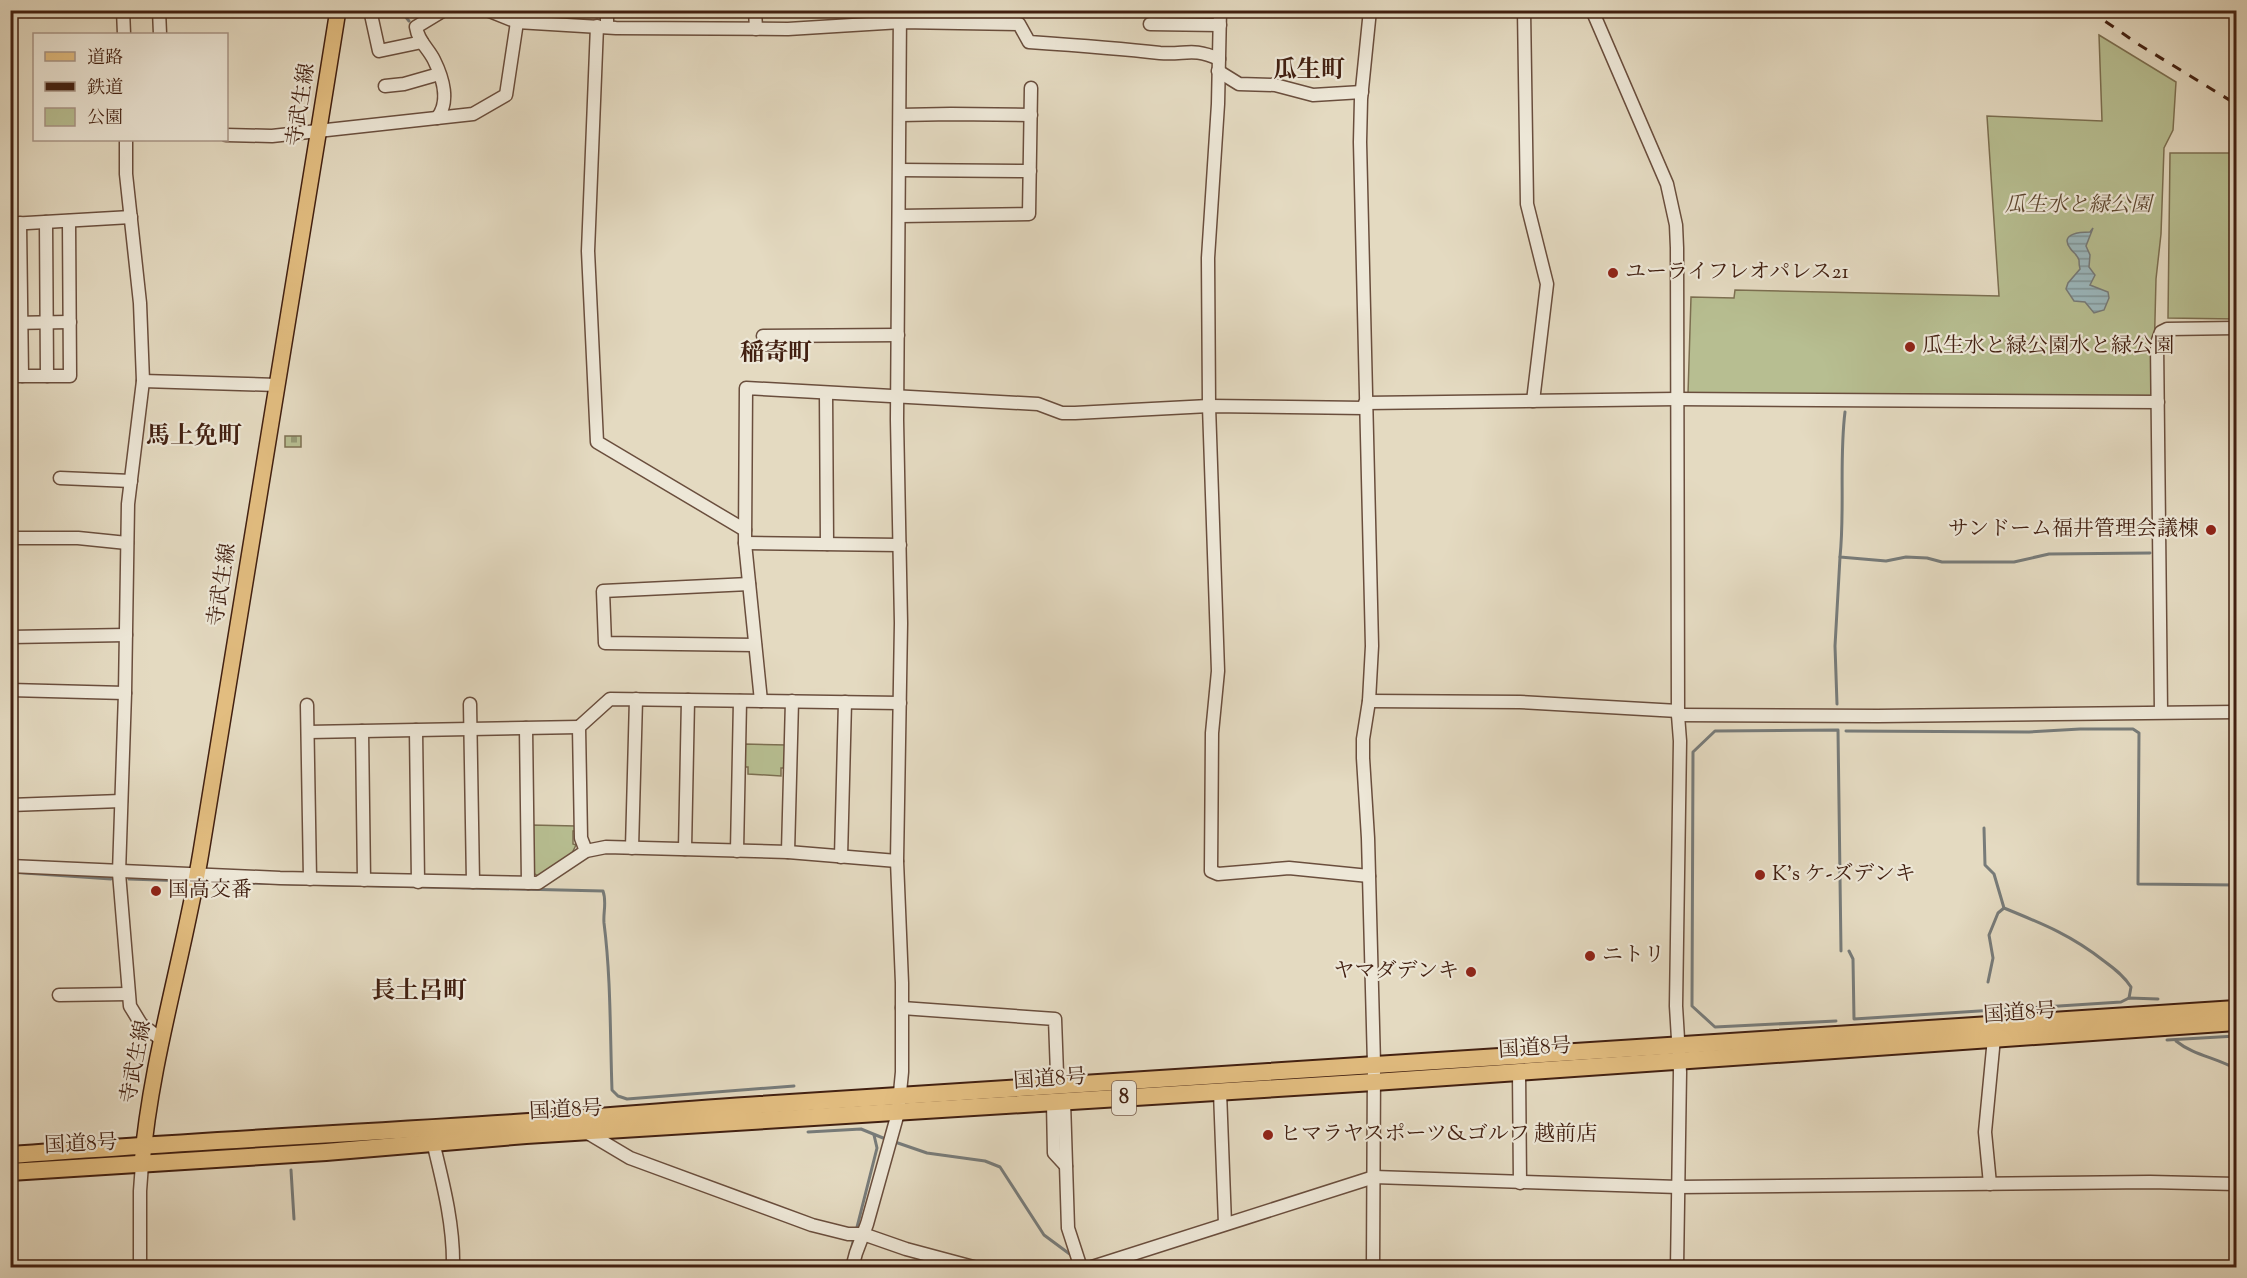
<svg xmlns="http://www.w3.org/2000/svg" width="2247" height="1278" viewBox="0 0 2247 1278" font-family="'Sorts Mill Goudy','Noto Serif JP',serif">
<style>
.cemetery{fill:url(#cemetery-stones);stroke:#7c6f51;stroke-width:1.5}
.park{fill:#b7be91;stroke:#7c6f51;stroke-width:1.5}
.water{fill:url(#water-rules);stroke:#777b79;stroke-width:1.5}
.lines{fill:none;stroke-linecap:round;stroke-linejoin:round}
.stream{stroke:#777b79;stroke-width:3}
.minor-casing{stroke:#6a4e3d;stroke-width:15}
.major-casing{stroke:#422011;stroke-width:18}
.highway-casing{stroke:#422011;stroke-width:20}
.minor{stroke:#ede7d7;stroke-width:12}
.major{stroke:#e2bd80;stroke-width:15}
.highway{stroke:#e2bd80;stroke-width:16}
.rail{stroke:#422011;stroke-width:3;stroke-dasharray:10 10;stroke-linecap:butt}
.poi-dot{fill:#8f2418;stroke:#ede7d7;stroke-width:2}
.labels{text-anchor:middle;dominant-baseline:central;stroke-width:4.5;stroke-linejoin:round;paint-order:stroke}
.shield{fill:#ede7d7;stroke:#755c4c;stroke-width:1.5}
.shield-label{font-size:20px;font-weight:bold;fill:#422011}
.street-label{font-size:21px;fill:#422011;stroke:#ede7d7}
.park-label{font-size:21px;font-style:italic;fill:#5f4831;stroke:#ede7d7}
.poi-label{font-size:21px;fill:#422011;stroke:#ede7d7;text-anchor:start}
.quarter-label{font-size:24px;font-weight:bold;fill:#422011;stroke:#ede7d7}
</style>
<defs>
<pattern id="cemetery-stones" width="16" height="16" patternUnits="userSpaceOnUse" patternTransform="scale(1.5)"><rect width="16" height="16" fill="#b7be91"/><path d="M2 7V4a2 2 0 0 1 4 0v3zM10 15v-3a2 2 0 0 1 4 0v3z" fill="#969a75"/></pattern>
<pattern id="water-rules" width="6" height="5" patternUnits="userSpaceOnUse" patternTransform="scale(1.5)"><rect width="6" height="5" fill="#9bb8be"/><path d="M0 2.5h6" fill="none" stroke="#809599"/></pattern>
</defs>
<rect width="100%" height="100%" fill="#e4dac1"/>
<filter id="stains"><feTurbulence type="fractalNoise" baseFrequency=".00333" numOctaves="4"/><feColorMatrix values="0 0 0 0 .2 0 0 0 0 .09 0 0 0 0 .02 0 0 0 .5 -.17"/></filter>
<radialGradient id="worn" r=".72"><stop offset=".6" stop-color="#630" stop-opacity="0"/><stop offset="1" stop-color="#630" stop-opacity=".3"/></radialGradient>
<rect class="cemetery" x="285" y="436" width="16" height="11"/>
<g class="park">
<polygon points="2099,35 2176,82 2173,130 2164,148 2161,234 2156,279 2153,398 1688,394 1691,297 1734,298 1735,290 1999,296 1987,116 2102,121"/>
<polygon points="2170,153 2236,153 2236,319 2168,318"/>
<polygon points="744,744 787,745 786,768 781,768 781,776 748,774 748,767 744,767"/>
<polygon points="531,825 576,826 577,831 573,831 573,844 576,845 572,853 538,876 532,872"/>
</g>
<path class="water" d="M 2093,228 L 2086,246 L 2090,255 L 2089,267 L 2095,275 L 2090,285 L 2108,292 L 2109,298 L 2104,310 L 2094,313 L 2085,302 L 2074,301 L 2066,289 L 2068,283 L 2080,269 C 2079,266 2079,263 2079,260 C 2077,254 2073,253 2070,248 C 2059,233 2082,232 2090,232 Z"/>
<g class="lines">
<g class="stream">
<polyline points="400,10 409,21"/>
<path d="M 1845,412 C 1839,460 1845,509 1840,557 L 1886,561 L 1906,557 L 1927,558 L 1942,562 L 2014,562 L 2049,554 L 2150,553"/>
<polyline points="1837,704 1835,646 1840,557"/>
<polyline points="1846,731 2029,732 2080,729 2133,729 2139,733 2138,884 2236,885"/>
<path d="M 1984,828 L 1985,865 L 1994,874 L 2004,908 C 2043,924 2071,935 2104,961 C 2115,969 2124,976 2131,987 L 2129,998"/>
<polyline points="10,872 111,879"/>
<polyline points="129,879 187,881"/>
<path d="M 205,882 L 603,891 C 607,902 603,912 604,923 C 611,978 610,1034 612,1090 L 618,1096 L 627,1099 L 794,1086"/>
<polyline points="1849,951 1853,959 1854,1019 2121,1002 2129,998 2158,999"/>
<polyline points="1988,982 1993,958 1989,935 1998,913 2004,908"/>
<polyline points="1836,1021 1715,1027 1692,1006 1693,752 1715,731 1838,730 1841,951"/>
<polyline points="2167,1040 2236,1036"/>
<path d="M 2176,1041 C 2193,1055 2217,1058 2236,1069"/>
<polyline points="808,1132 861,1129 888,1140"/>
<polyline points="895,1142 927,1153 985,1161 1000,1167 1044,1235 1071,1255"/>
<polyline points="291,1170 294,1219"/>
<polyline points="856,1231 877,1148 874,1135"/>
<polyline points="851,1251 854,1237"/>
</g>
<g class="minor-casing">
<g id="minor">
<polyline points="123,10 124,34"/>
<polyline points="159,10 160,34"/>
<polyline points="370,10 379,51 422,42"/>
<path d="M 487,10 L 517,22 L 616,28 L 788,29 L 901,22 L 1019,24 L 1029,42 C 1073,45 1116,48 1160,53 C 1186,55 1192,47 1219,59"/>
<polyline points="755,10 756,29"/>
<polyline points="1220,10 1218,104 1208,258 1209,406 1218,671 1212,733 1211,871 1218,874 1289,868 1369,876"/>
<polyline points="1370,10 1361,99 1360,142 1372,646 1369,701 1363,739 1363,758 1368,838 1374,1064 1373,1268"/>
<polyline points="1524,10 1527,204 1547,284 1533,401"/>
<polyline points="1592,10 1667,184 1676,225 1677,248 1678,715 1680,741 1676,1006 1680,1072 1677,1268"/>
<polyline points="1150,24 1220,25"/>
<polyline points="597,26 588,251 597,442 745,530"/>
<polyline points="607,26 607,10"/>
<polyline points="1218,71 1239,84 1275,85 1313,95 1362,92"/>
<polyline points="385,86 404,84 439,74"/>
<polyline points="900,115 951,114 1031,115"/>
<path d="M 437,118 C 450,102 443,78 434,60 C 428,48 418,41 416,27 L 444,10"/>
<polyline points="226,135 272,136 473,114 506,95 517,22"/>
<polyline points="126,140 126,174 140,303 143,381 128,504 125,693 119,873 130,1006 141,1024 162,1040"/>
<polyline points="900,170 1030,171"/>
<polyline points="899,216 1029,214 1031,88"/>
<polyline points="46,222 47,376"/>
<polyline points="20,223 22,376"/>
<polyline points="10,224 131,217"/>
<polyline points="10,323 70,322"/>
<polyline points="763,336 898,335"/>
<polyline points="10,376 70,376 69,221"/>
<polyline points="143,381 277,385"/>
<polyline points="826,393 827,544"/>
<polyline points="1365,403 1677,399 2158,402"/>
<polyline points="60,478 131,481"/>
<polyline points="10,538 78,538 127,543"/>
<polyline points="745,543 900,545"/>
<polyline points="749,584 603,591 605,643 755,645"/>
<polyline points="10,637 126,635"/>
<polyline points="10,690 125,693"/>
<polyline points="761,701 745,543 746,388 1038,404 1062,413 1075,413 1209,406 1365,408"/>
<polyline points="1369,701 1520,702 1678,711"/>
<polyline points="470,704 473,882"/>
<polyline points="307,705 310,879"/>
<polyline points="2161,712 2157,343 2161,332 2167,329 2236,328"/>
<polyline points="1678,715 1878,716 2236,712"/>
<polyline points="526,728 528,883"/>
<polyline points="416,730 418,882"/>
<polyline points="362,731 364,880"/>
<polyline points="308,732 579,727"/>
<polyline points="10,805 121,801"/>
<polyline points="632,848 636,699"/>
<polyline points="685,849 688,700"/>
<polyline points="586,851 581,838 579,727 610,699 900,703"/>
<polyline points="737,851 740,701"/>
<polyline points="788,852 792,701"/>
<polyline points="841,857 845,702"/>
<polyline points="10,866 280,878 538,883 586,851 606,847 788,852 897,861"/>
<polyline points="59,995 128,994"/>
<polyline points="902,1008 1055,1019 1057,1074"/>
<polyline points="1519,1072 1520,1183"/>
<polyline points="1220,1092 1225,1224"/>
<polyline points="1064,1102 1068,1228 1081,1268"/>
<polyline points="1053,1103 1054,1153 1066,1166"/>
<polyline points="588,1133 630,1158 812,1225 848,1234 863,1234 906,1249 977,1268"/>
<path d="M 433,1142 C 443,1183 454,1225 453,1268"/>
<polyline points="1990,1184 1985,1132 1994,1038"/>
<polyline points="140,1268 140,1191 142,1164"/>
<polyline points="852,1268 856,1253 867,1224 898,1113 902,1072 902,983 897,861 901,623 897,420 900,10"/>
<polyline points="1089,1268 1374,1177 1678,1187 2150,1182 2236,1184"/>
</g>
</g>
<g class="major-casing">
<path id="major" d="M 142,1164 C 151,1058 184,956 201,852 C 247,572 293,291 338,10"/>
</g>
<g class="highway-casing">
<g id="highway">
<path d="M 10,1155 C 178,1142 346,1134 514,1123 C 596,1118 678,1110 760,1105 C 1252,1071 1744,1040 2236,1009"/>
<polyline points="10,1172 326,1152 526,1135 1374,1082 2236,1022"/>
</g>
</g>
<use href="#minor" class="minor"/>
<use href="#major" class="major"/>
<use href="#highway" class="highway"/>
<polyline class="rail" points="2089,10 2138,44 2236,104"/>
</g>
<g class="poi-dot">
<circle cx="1613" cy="273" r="6"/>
<circle cx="1910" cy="347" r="6"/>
<circle cx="2211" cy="530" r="6"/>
<circle cx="1760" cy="875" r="6"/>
<circle cx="156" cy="891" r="6"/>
<circle cx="1590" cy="956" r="6"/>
<circle cx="1471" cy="972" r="6"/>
<circle cx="1268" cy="1135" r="6"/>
</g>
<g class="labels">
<rect class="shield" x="1112" y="1081" width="24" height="34" rx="4.5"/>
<g class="shield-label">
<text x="1124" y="1098">8</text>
</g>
<g class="street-label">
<text transform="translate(302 105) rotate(-81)">寺武生線</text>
<text transform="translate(223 585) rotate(-81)">寺武生線</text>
<text transform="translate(2020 1014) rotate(-4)">国道8号</text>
<text transform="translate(1535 1049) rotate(-4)">国道8号</text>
<text transform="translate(137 1062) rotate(-79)">寺武生線</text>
<text transform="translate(1050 1080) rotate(-4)">国道8号</text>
<text transform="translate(566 1111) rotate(-3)">国道8号</text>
<text transform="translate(81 1145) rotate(-3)">国道8号</text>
</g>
<g class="park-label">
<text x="2078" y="206">瓜生水と緑公園</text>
</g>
<g class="poi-label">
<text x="1625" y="273">ユーライフレオパレス21</text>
<text x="1922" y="347">瓜生水と緑公園水と緑公園</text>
<text x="2199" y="530" text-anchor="end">サンドーム福井管理会議棟</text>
<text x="1772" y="875">K's ケ-ズデンキ</text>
<text x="168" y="891">国高交番</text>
<text x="1602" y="956">ニトリ</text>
<text x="1459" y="972" text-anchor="end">ヤマダデンキ</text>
<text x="1280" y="1135">ヒマラヤスポーツ&amp;ゴルフ 越前店</text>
</g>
<g class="quarter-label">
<text x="1309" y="71">瓜生町</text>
<text x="776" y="354">稲寄町</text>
<text x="194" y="437">馬上免町</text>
<text x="419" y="992">長土呂町</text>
</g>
</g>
<rect width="2247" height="1278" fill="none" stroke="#e4dac1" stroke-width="36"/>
<rect x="12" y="12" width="2223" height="1254" fill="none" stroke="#422011" stroke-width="3"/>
<rect x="18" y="18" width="2211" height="1242" fill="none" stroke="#422011" stroke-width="1.5"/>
<rect x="33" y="33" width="195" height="108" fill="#ede7d7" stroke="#a99788" stroke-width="1.5"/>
<rect x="45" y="52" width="30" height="9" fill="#e2bd80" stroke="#a99788" stroke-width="1.5"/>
<text x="87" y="63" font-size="18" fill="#422011">道路</text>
<rect x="45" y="82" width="30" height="9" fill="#422011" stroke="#a99788" stroke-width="1.5"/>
<text x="87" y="93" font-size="18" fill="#422011">鉄道</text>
<rect x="45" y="108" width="30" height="18" fill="#b7be91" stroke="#a99788" stroke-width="1.5"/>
<text x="87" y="123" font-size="18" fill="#422011">公園</text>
<rect width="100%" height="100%" filter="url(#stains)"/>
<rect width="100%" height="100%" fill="url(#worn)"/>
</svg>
